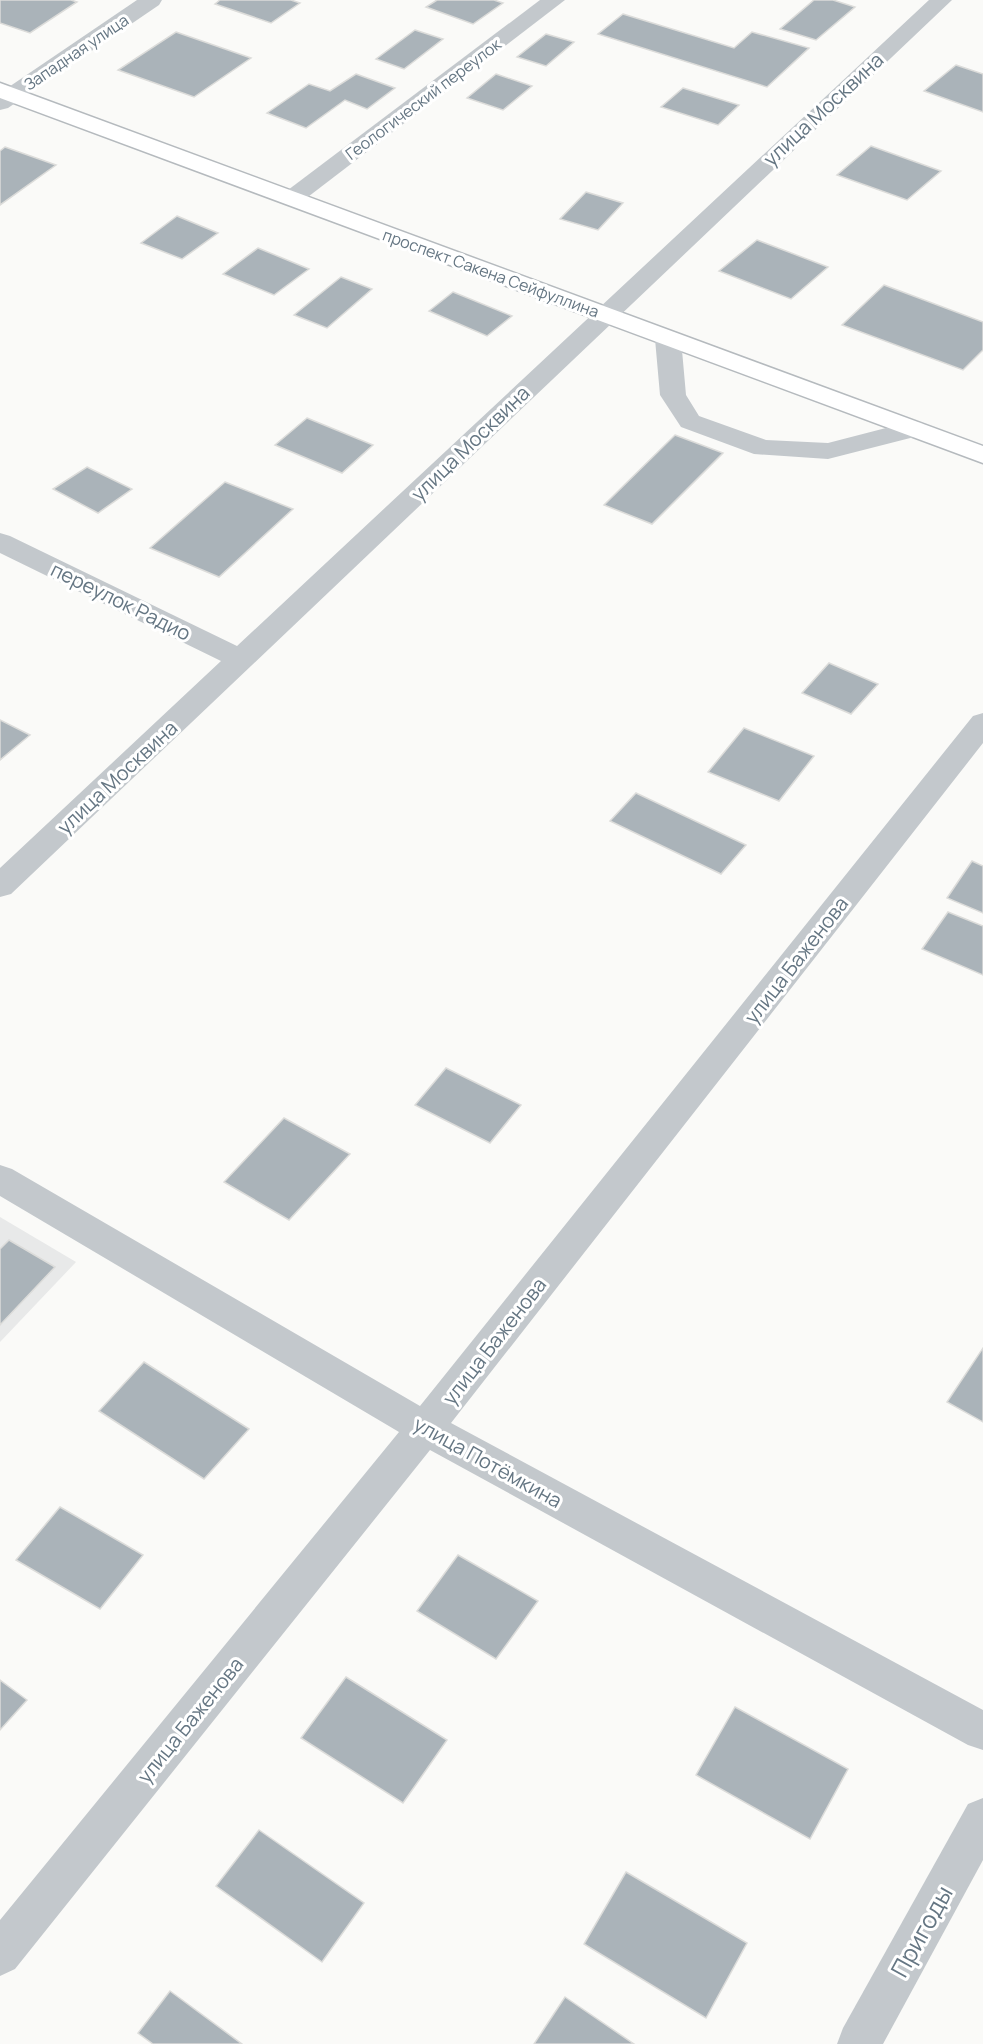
<svg xmlns="http://www.w3.org/2000/svg" width="983" height="2044" viewBox="0 0 983 2044" font-family="Manrope,sans-serif">
<style>
.built{fill:#e8e9e9}
.building{fill:#aab3b9;stroke:#dcdcda;stroke-width:1.5}
.lines{fill:none;stroke-linecap:round;stroke-linejoin:round}
.major-casing{stroke:#b5babe;stroke-width:3}
.minor{fill:#c3c8cc;fill-rule:evenodd}
.major{fill:#fff;fill-rule:evenodd}
.labels{text-anchor:middle;dominant-baseline:central;stroke-width:6;stroke-linejoin:round;paint-order:stroke}
.far-street-label{font-size:16px;fill:#657683;stroke:#fff}
.street-label{font-size:20px;fill:#657683;stroke:#fff}
.near-street-label{font-size:24px;fill:#657683;stroke:#fff}
</style>
<rect width="100%" height="100%" fill="#fafaf8"/>
<polygon class="built" points="0,1217 76,1262 0,1342"/>
<g class="building">
<polygon points="0,0 71,0 77,2 30,33 0,23"/>
<polygon points="220,0 291,0 300,3 271,23 215,4"/>
<polygon points="437,0 494,0 503,3 473,24 426,7"/>
<polygon points="814,0 833,0 855,7 816,40 780,29"/>
<polygon points="623,14 734,48 752,32 809,48 767,87 598,34"/>
<polygon points="415,30 443,39 404,69 376,59"/>
<polygon points="176,32 251,58 194,97 118,70"/>
<polygon points="546,34 574,42 546,66 517,57"/>
<polygon points="956,65 983,74 983,112 924,91"/>
<polygon points="356,74 395,88 367,109 345,100 306,128 267,113 309,84 330,91"/>
<polygon points="496,74 532,86 503,110 467,98"/>
<polygon points="683,88 739,105 718,125 661,107"/>
<polygon points="871,146 941,171 907,200 837,175"/>
<polygon points="5,147 56,165 0,205 0,151"/>
<polygon points="586,192 623,203 598,230 560,219"/>
<polygon points="177,216 218,233 182,259 141,243"/>
<polygon points="757,240 828,267 791,299 719,271"/>
<polygon points="258,248 309,269 274,295 223,274"/>
<polygon points="341,277 372,289 327,328 294,315"/>
<polygon points="884,285 983,322 983,350 963,370 842,325"/>
<polygon points="453,292 512,316 487,336 429,311"/>
<polygon points="307,418 373,445 342,473 275,445"/>
<polygon points="675,435 723,453 652,524 604,505"/>
<polygon points="87,467 132,489 98,513 53,489"/>
<polygon points="225,482 293,509 219,577 150,548"/>
<polygon points="829,663 878,684 851,714 802,693"/>
<polygon points="0,720 30,735 0,760"/>
<polygon points="744,728 814,756 779,801 708,772"/>
<polygon points="636,793 746,845 721,874 610,821"/>
<polygon points="972,861 983,866 983,913 947,898"/>
<polygon points="948,912 983,926 983,975 922,949"/>
<polygon points="446,1068 521,1105 490,1143 415,1105"/>
<polygon points="284,1118 350,1154 289,1220 224,1182"/>
<polygon points="9,1240 55,1267 0,1325 0,1249"/>
<polygon points="983,1348 983,1422 947,1402"/>
<polygon points="144,1362 249,1429 204,1479 99,1411"/>
<polygon points="60,1507 143,1555 100,1609 16,1560"/>
<polygon points="458,1555 538,1601 496,1659 417,1611"/>
<polygon points="346,1677 447,1740 403,1803 301,1738"/>
<polygon points="0,1680 27,1700 0,1730"/>
<polygon points="735,1707 848,1769 810,1839 696,1775"/>
<polygon points="259,1830 364,1903 322,1962 216,1886"/>
<polygon points="626,1872 747,1943 706,2018 584,1944"/>
<polygon points="170,1991 242,2044 153,2044 138,2033"/>
<polygon points="565,1997 634,2044 534,2044"/>
</g>
<g class="lines">
<g class="major-casing">
<polygon id="major" points="0,83 983,446 983,463 0,98"/>
</g>
<g class="minor">
<polygon points="137,0 162,0 159,5 8,108 0,110 0,93"/>
<polygon points="540,0 565,0 300,203 292,205 284,203 280,198 284,193"/>
<polygon points="929,0 952,0 11,894 0,897 0,868 221,661 0,553 0,533 10,536 237,646"/>
<polygon points="668,331 677,334 681,339 686,395 699,416 766,440 828,443 913,421 922,423 926,429 922,435 828,459 754,454 681,427 660,395 655,339 659,334"/>
<polygon points="983,713 983,743 451,1423 983,1710 983,1750 968,1745 430,1450 15,1969 0,1976 0,1920 399,1432 0,1196 0,1165 12,1169 420,1406 973,716"/>
<polygon points="983,1798 983,1860 883,2044 837,2044 843,2028 968,1804"/>
</g>
<use href="#major" class="major"/>
</g>
<g class="labels">
<g class="far-street-label">
<text transform="translate(76 52) rotate(-34)">Западная улица</text>
<text transform="translate(423 99) rotate(-37)">Геологический переулок</text>
<text transform="translate(491 273) rotate(20)">проспект Сакена Сейфуллина</text>
</g>
<g class="street-label">
<text transform="translate(823 109) rotate(-43)">улица Москвина</text>
<text transform="translate(470 443) rotate(-44)">улица Москвина</text>
<text transform="translate(121 601) rotate(26)">переулок Радио</text>
<text transform="translate(117 777) rotate(-43)">улица Москвина</text>
<text transform="translate(796 960) rotate(-52)">улица Баженова</text>
<text transform="translate(494 1341) rotate(-52)">улица Баженова</text>
<text transform="translate(488 1462) rotate(29)">улица Потёмкина</text>
<text transform="translate(190 1720) rotate(-51)">улица Баженова</text>
</g>
<g class="near-street-label">
<text transform="translate(921 1931) rotate(-61)">Пригоды</text>
</g>
</g>
</svg>
